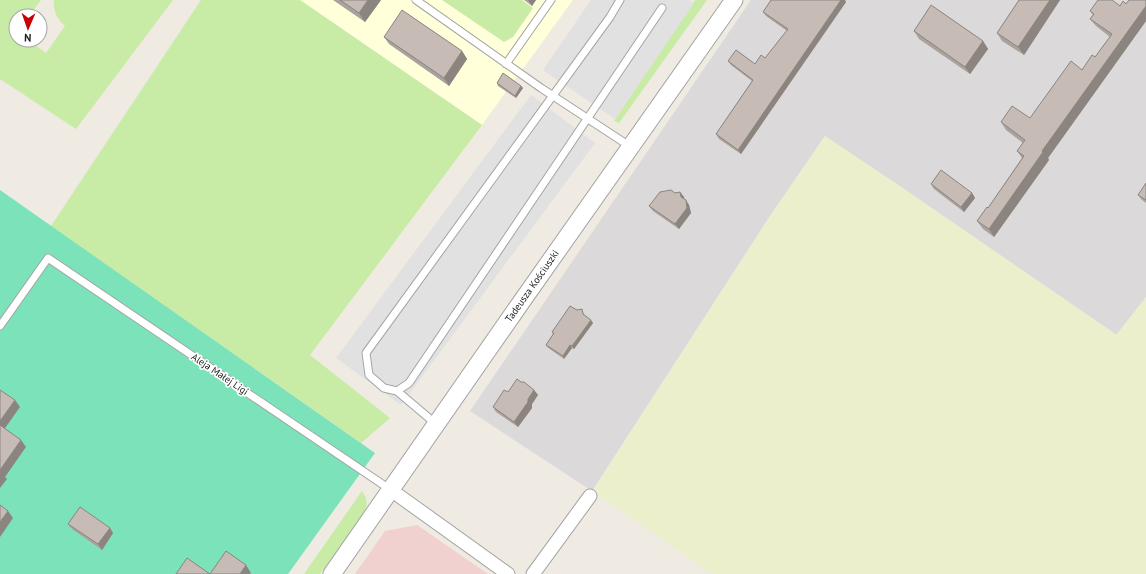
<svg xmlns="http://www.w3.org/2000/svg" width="1146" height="574" viewBox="0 0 1146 574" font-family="'PT Sans',sans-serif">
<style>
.residential{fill:#dbd9d9}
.commercial{fill:#f1d1d0}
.education{fill:#ffffda}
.farmland{fill:#ecefcc}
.grass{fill:#c8eca5}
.pitch{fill:#7be2ba}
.parking{fill:#e1e1e1}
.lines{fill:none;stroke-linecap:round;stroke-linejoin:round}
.service-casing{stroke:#a4a4a4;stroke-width:9}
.minor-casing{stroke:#a4a4a4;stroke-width:15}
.tertiary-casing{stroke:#a4a4a4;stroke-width:19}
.service{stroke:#fff;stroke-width:7}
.minor{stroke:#fff;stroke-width:13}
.tertiary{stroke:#fff;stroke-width:17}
.wall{fill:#aaa29c}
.shaded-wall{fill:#8b847f}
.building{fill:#c6bcb5;stroke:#8b847f}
.labels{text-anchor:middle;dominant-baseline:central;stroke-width:3.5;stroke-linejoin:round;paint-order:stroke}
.street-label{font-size:10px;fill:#1d1d1d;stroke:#fff}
</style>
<rect width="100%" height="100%" fill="#efeae2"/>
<polygon class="residential" points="751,0 1146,0 1146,297 1117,335 904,189 825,136 768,219 592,491 470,411"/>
<polygon class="commercial" points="417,525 488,574 355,574 385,531"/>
<polygon class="education" points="300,0 573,0 482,125"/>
<polygon class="farmland" points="825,136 904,189 1116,335 1146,297 1146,574 712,574 593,491 768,219"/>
<g class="grass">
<path d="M 0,0 L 41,0 L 29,16 L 16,16 L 16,40 L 28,40 L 46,53 L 65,26 C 57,19 53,11 54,0 L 173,0 L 76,129 L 0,79 Z"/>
<polygon points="201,0 300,0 482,125 310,355 390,418 361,443 51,226"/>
<polygon points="442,0 522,0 533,8 513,37 504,42"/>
<polygon points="695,0 707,0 619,123 614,121"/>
<path d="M 362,491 C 367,498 368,504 365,511 L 320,574 L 304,574 Z"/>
</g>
<polygon class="pitch" points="0,190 375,453 288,574 0,574"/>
<g class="parking">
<polygon points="591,0 689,0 694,3 615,119 543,70"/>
<polygon points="531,95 595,143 401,405 336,358"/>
</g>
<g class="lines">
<g class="service-casing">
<g id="service">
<polyline points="416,0 541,88 631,147"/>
<polyline points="620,0 610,17 366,353 369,375 384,388 397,391 409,383 662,8"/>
<polyline points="506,64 551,0"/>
<polyline points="0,326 48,258 391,490"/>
<polyline points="397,391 436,424"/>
</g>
</g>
<g class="minor-casing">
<g id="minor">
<polyline points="391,490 508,574"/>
<polyline points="533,574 590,496"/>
</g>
</g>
<g class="tertiary-casing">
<polyline id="tertiary" points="332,574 522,301 734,0"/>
</g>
<use href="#service" class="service"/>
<use href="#minor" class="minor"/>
<use href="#tertiary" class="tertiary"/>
</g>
<g class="wall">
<polygon points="333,0 381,0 365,22"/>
<polygon points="524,0 536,0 532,6"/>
<polygon points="771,0 845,0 846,2 741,154 719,139 716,134 752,81 731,65 728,61 755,64 765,58 787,31 766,16 763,12"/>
<polygon points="1019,0 1060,0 1024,55 1002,41 997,33"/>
<polygon points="1146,0 1146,21 1048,158 1049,160 994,237 983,229 977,221 988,208 1022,158 1017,151 1023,143 1006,130 1001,122 1030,118 1095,57 1110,37 1096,26 1090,19 1093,15 1090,11"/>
<polygon points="914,31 983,41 988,49 970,74 919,39"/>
<polygon points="384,37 462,51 467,59 449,86 389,44"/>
<polygon points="497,83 521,86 523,88 516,98 498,86"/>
<polygon points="1146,183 1146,203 1142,200 1138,195"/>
<polygon points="931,184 972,193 975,198 964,212 934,189"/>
<polygon points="680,192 684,197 684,199 689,205 691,213 679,229 653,211 649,206 675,193"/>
<polygon points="577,310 583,312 584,315 593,323 574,349 572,348 564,359 547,347 546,345 553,334 552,332"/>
<polygon points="534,390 538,395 532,404 532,408 518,427 496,412 493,407 508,392"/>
<polygon points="68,524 110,528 113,533 102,550 72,529"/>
</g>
<g class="shaded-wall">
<polygon points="368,0 381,0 365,22 359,13"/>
<polygon points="528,0 536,0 532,6"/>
<polygon points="841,0 845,0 846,2 741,154 738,150"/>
<polygon points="1050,0 1060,0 1024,55 1018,47"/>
<polygon points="1146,6 1146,21 1048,158 1049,160 994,237 989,229 1042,151"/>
<polygon points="983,41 988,49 970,74 965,67"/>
<polygon points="462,51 467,59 449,86 444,78"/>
<polygon points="521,86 523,88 516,98 515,96"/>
<polygon points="680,192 684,197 685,202 681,197"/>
<polygon points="972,193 975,198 964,212 961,207"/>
<polygon points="686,200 689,205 691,213 679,229 675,224"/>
<polygon points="591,320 593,323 574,349 572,346"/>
<polygon points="570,345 572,348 564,359 563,356"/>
<polygon points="534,390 538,395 532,404 532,408 518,427 514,422"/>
<polygon points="15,400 20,407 3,431 0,426 0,421"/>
<polygon points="21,440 26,447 5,477 7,479 0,488 0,470"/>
<polygon points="8,511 13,518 0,537 0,522"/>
<polygon points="110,528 113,533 102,550 98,544"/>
<polygon points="246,565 251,573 250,574 240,574"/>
</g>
<g class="building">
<polygon points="340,0 368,0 359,13"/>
<polygon points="771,0 841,0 738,150 716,134 753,80 728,61 736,50 755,64 761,55 765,58 788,29 763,12"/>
<polygon points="1019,0 1050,0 1018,47 997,33"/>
<polygon points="1098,0 1112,0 1120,6 1123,1 1126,4 1129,0 1146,0 1146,6 1042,151 1043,152 989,229 977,221 987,207 988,208 1024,156 1017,151 1025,140 1001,122 1012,106 1030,118 1071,61 1082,70 1092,55 1095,57 1112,34 1090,19 1094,14 1090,11"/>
<polygon points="931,5 983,41 965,67 914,31"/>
<polygon points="402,10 462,51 444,78 384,37"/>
<polygon points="503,73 521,86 515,96 497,83"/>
<polygon points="941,170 972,193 961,207 931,184"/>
<polygon points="1146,183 1146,200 1138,195"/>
<polygon points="671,190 675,193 680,192 681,197 686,200 687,208 675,224 649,206 660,192"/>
<polygon points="570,306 577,310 582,309 583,314 591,320 572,346 570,345 563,356 546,345 554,333 552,332"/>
<polygon points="517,379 521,382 524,382 534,390 528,399 528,402 514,422 493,407 504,390 508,392"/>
<polygon points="0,390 15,400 0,421"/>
<polygon points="0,425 21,440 0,470"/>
<polygon points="0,505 8,511 0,522"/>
<polygon points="80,507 110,528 98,544 68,524"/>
<polygon points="226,551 246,565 240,574 176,574 187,558 210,574"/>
</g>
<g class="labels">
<g class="street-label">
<text transform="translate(532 286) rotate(-55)">Tadeusza Kościuszki</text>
<text transform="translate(220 374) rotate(34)">Aleja Małej Ligi</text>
</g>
</g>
<g transform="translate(28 28) rotate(182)"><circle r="19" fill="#ffffff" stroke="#a5a5a5"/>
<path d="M0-3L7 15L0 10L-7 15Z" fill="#c90001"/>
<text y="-6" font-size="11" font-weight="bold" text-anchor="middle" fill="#1d1d1d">N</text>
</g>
</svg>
